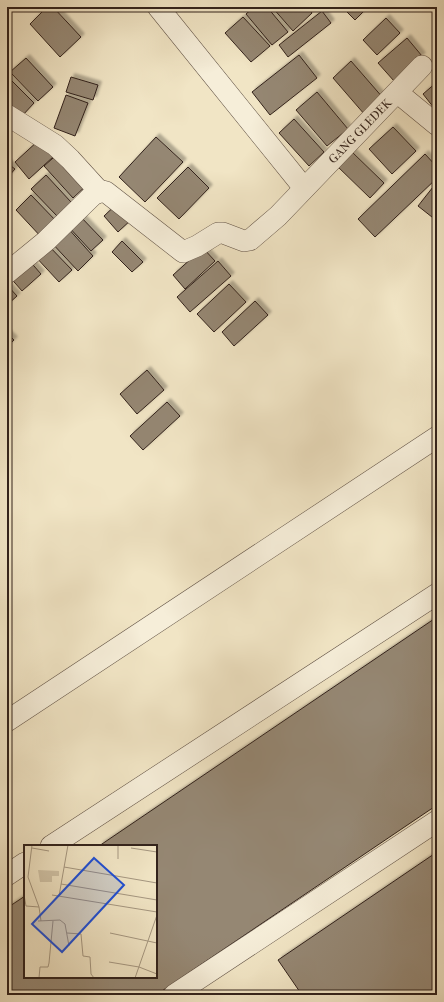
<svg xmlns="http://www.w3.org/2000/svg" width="444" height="1002" viewBox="0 0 444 1002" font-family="'IM FELL French Canon',serif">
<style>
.building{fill:#958773;stroke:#32221b;filter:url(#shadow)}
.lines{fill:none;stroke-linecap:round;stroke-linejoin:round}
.minor-casing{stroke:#625346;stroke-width:22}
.minor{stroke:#f6eed9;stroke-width:21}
.labels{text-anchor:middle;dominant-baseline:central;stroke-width:3.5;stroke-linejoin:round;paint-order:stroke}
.street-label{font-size:12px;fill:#32221b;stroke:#f6eed9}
.inset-road{fill:none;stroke:#a59781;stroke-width:1}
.view{fill:#1d4ed8;fill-opacity:0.15;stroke:#1d4ed8;stroke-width:2}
.inset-edge{fill:none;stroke:#32221b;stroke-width:2}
</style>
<defs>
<filter id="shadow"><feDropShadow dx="3.5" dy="-3.5" stdDeviation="1" flood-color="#0004"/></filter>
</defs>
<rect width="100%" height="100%" fill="#f1e5c5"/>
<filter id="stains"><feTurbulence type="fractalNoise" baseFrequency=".005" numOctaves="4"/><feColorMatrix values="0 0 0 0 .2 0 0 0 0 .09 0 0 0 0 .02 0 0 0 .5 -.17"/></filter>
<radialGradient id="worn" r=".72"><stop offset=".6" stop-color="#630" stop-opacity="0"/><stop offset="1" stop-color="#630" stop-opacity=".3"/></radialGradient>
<g class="building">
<polygon points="47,7 53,7 81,37 60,57 30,24"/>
<polygon points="254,7 267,7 288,32 272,45 246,14"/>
<polygon points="272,7 307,7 312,13 293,31"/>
<polygon points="342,7 368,7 355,20"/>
<polygon points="322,11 331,23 288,57 279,45"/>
<polygon points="243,17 270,46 251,62 225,33"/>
<polygon points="386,18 400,33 377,55 363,40"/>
<polygon points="407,38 422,56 394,81 378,63"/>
<polygon points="299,55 317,78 270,115 252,92"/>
<polygon points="26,58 53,87 38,101 10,72"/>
<polygon points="351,61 384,99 365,115 333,78"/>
<polygon points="71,77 98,85 93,100 66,92"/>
<polygon points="9,78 34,103 22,116 7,101 7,81"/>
<polygon points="437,82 437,105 434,108 423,94"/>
<polygon points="317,92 348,129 327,146 296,110"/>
<polygon points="66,95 88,103 75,136 54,128"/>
<polygon points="294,119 324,152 309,166 279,133"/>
<polygon points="393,127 416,151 392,174 369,149"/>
<polygon points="156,137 183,162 145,202 119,177"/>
<polygon points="39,140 54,156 29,179 15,162"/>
<polygon points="61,151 89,183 73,198 44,166"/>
<polygon points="351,151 384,183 370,198 336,165"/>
<polygon points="425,154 437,167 437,178 375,237 358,219"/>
<polygon points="7,163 15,169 7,178"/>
<polygon points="188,167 209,188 179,219 157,198"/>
<polygon points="46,175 71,202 57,216 31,189"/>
<polygon points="437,182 437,221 418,206"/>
<polygon points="31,195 59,224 43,239 16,210"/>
<polygon points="119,202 133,218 118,232 104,216"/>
<polygon points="78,214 103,240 91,251 66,224"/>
<polygon points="66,226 93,256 78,271 50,241"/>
<polygon points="122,241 143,262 132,272 112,252"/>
<polygon points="46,243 72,270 59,282 34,255"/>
<polygon points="203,248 215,261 185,289 173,275"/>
<polygon points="27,258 41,274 22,291 8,275"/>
<polygon points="218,261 231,276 190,312 177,297"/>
<polygon points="229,284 246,302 214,332 197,314"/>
<polygon points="7,285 17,296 7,305"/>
<polygon points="255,301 268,315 234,346 222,332"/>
<polygon points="7,333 14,340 7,347"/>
<polygon points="147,370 164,390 137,414 120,394"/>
<polygon points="167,402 180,416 143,450 130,436"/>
<polygon points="437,617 437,805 156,995 7,995 7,908 25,896 25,977 156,977 156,846 99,846"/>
<polygon points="437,852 437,995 302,995 278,960"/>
</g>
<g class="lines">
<g class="minor-casing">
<g id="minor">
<polyline points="158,7 304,188"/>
<polyline points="398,93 437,125"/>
<polyline points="7,115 55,145 70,159 100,192"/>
<polyline points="7,273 46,241 93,195 102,191 106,192 183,252 197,246 218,233 223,233 244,241 250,240 278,216 422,66"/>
<polyline points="7,721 437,437"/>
<polyline points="51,846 437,594"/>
<polyline points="7,875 25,863"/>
<polyline points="174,995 437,821"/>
</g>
</g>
<use href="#minor" class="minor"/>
</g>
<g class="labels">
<g class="street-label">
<text transform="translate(360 131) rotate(-46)">GANG GLEDEK</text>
</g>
</g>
<g transform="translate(24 845)">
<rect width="133" height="133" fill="#f1e5c5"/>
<path d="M 14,25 L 35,26 L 35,31 L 28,31 L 28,37 L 16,37 Z" fill="#d1c4a8"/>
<path class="inset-road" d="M 8,0 L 4,32 L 15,62 L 17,76M 94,0 L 94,14M 8,3 L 25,6M 107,3 L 133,7M 40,22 L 133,38M 37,39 L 133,55M 0,50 L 2,61 L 15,62M 28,50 L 133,67M 35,51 L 44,0M 14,76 L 36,75 L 41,79 L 45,101M 43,88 L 57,89 L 59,111 L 66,112 L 67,129 L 70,133M 86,88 L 133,98M 85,117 L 115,122 L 133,129M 15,133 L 16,122 L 24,122 L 25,118 L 29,76M 111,133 L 133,70"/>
<path class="view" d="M 70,13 L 100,40 L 38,107 L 8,79 Z"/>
<rect width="133" height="133" class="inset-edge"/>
</g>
<rect width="444" height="1002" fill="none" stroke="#f1e5c5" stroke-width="24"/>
<rect x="8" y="8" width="428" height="986" fill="none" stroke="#32221b" stroke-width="2"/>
<rect x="12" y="12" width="420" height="978" fill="none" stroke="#32221b"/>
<rect width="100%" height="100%" filter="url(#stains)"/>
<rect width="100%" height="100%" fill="url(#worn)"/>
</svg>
